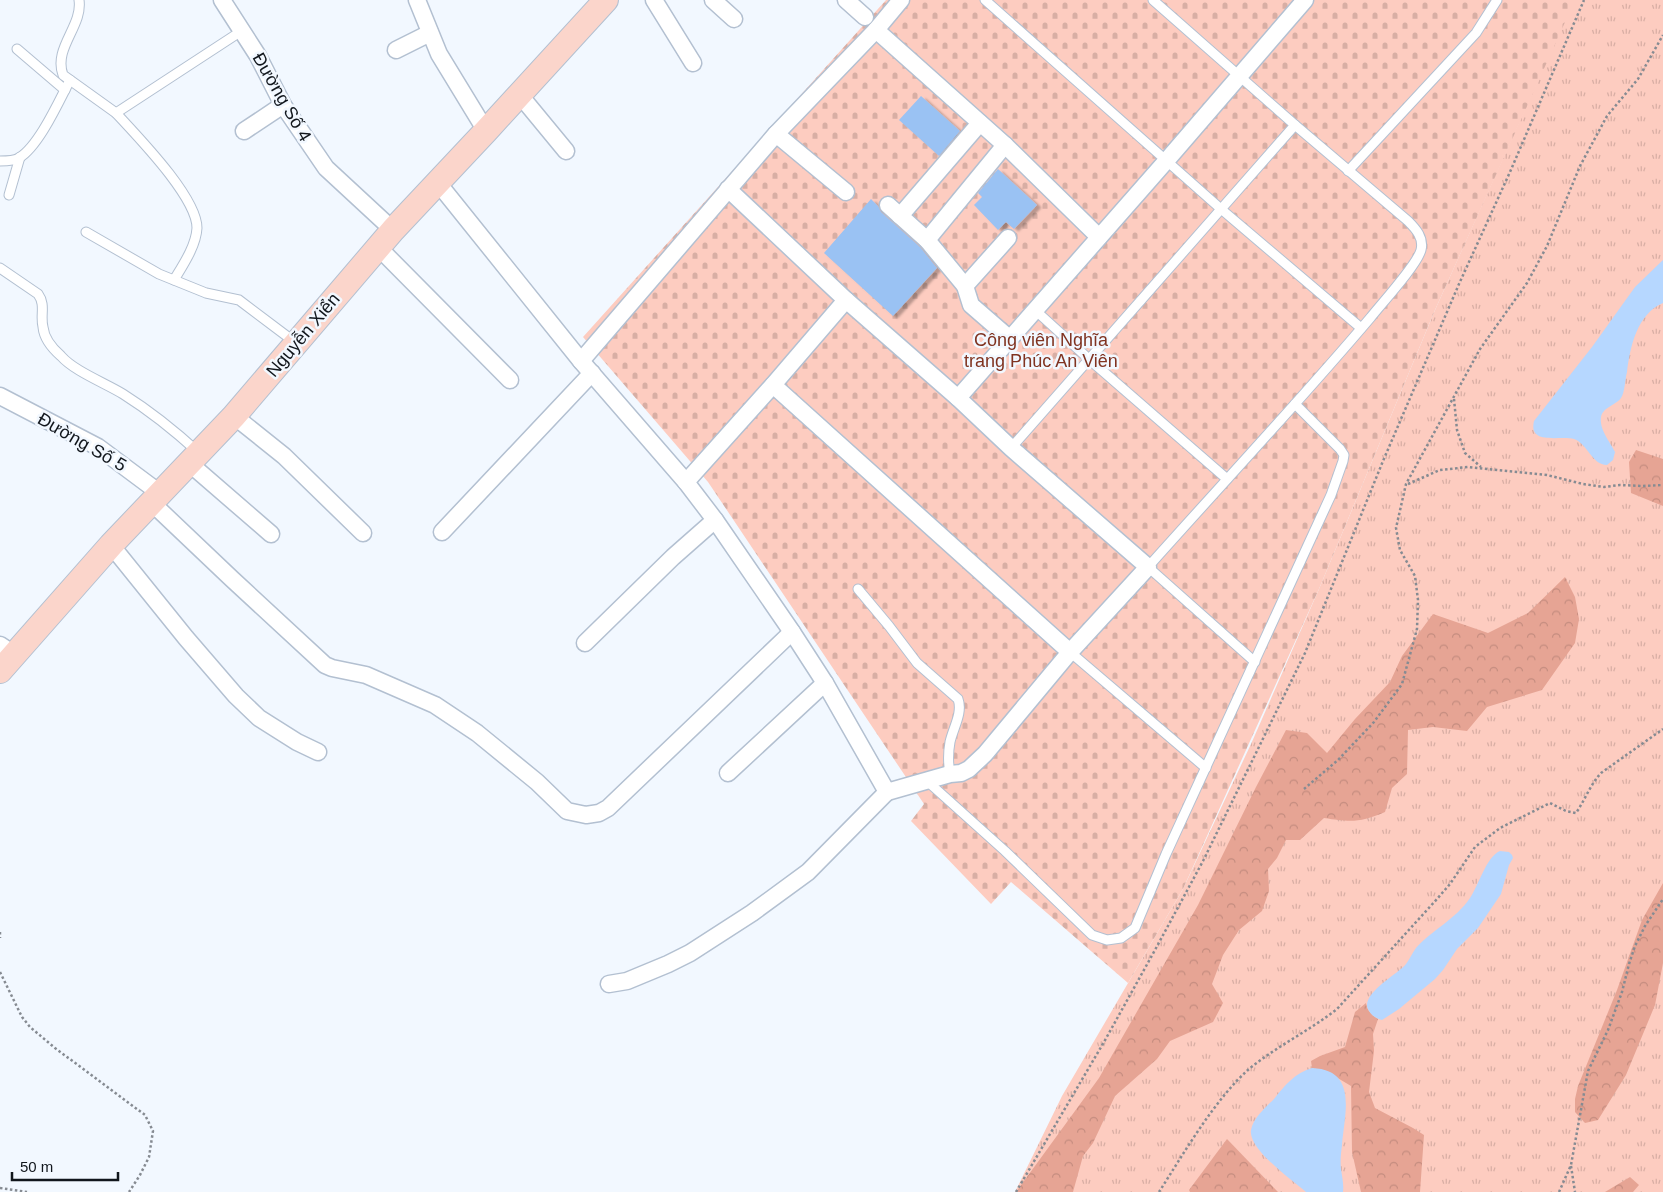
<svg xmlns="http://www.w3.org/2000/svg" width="1663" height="1192" viewBox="0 0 1663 1192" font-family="Arial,sans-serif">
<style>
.grass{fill:url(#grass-tufts)}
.forest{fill:url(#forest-crowns)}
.cemetery{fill:url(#cemetery-stones)}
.water{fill:#b6d7ff}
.building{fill:#9ac2f3;filter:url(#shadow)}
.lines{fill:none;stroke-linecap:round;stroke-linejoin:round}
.service-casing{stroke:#b3c0d1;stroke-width:11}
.minor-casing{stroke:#b3c0d1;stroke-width:19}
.secondary-casing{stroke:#b3c0d1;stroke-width:26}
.path{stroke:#868b92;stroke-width:2.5;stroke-dasharray:2.5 2.5;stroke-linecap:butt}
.service{stroke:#fff;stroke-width:9}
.minor{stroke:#fff;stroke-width:16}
.secondary{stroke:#fbd5cb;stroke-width:24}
.labels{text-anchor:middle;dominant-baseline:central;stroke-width:5;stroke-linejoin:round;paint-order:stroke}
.street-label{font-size:18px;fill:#11161c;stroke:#f2f8ff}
.park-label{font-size:18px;fill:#803321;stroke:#f2f8ff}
</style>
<defs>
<pattern id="grass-tufts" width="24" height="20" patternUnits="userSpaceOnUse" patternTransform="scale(1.25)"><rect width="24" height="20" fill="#fdccc0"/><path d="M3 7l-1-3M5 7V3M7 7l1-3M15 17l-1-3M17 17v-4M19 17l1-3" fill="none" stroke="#d8aea4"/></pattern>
<pattern id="forest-crowns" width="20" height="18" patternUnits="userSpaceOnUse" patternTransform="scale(1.25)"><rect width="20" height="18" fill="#e6a494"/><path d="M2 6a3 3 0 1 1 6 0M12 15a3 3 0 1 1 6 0" fill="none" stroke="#c48c7f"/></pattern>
<pattern id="cemetery-stones" width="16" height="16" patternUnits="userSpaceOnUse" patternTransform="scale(1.25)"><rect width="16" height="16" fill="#fdccc0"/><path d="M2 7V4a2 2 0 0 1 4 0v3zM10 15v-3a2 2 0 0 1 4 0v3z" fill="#d8aea4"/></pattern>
<filter id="shadow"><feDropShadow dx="4.5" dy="2.5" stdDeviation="1" flood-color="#0004"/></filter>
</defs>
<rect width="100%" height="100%" fill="#f2f8ff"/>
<polygon class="grass" points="1574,0 1663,0 1663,1192 1015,1192 1062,1096 1183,889 1251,744 1319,589 1435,310"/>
<g class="forest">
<polygon points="1636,450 1663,459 1663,506 1631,493 1629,462"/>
<path d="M 1565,577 L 1575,597 L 1579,619 L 1575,643 L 1542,690 L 1487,707 L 1467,731 L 1433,727 L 1408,730 L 1407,774 L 1392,788 L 1385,812 C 1360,823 1350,822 1324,818 L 1300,840 L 1286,840 L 1277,858 L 1268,869 L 1269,891 L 1262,911 L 1239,930 L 1223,955 L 1212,984 L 1223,1003 L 1213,1022 L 1170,1041 L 1157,1059 L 1115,1096 L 1093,1143 L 1083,1156 L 1073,1192 L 1016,1192 L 1099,1078 L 1198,905 L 1256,787 L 1286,730 L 1307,733 L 1327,753 L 1355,719 L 1390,682 L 1402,656 L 1433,614 L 1488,633 L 1528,613 Z"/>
<polygon points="1663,883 1663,963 1655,1005 1626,1075 1598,1120 1585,1123 1575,1112 1575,1099 1578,1086 1617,990 1642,920"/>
<path d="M 1366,1003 C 1367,1011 1372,1015 1378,1019 L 1373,1034 L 1374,1051 L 1369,1092 L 1375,1108 L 1413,1128 L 1424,1135 L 1420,1192 L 1361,1192 L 1352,1152 L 1351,1086 L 1326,1071 L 1312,1068 L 1311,1061 L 1320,1056 L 1345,1047 L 1355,1012 Z"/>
<polygon points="1227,1139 1278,1192 1190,1192 1189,1190"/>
<polygon points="1630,1177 1639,1185 1633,1192 1605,1192"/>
</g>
<polygon class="cemetery" points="886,0 1575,0 1435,310 1319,589 1183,889 1128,983 1011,882 991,904 911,821 924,804 708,482 583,337"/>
<g class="water">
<path d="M 1663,260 L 1663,303 C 1637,314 1630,347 1627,372 C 1625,379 1625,392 1621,398 C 1616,405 1603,407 1601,417 C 1599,429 1610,442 1615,452 L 1613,460 L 1607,465 C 1592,465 1588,444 1574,439 C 1561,435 1528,446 1534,421 L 1592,347 L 1635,287 Z"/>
<path d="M 1500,851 L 1509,852 L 1512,855 L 1513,858 L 1509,865 L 1501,894 L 1478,928 L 1457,949 L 1443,970 L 1435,979 L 1399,1009 L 1382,1020 C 1376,1018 1372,1016 1369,1011 C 1358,995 1397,975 1406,964 C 1410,959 1412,953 1416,948 C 1432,930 1456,919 1470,898 C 1479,885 1486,857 1500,851 Z"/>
<path d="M 1312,1068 C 1359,1070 1344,1115 1342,1145 C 1341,1153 1340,1161 1341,1169 C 1342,1177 1344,1184 1343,1192 L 1306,1192 C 1292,1180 1248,1149 1251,1130 C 1253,1118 1266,1107 1274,1099 C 1285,1085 1295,1073 1312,1068 Z"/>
</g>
<g class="building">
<polygon points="921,96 960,131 939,156 899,120"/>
<polygon points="998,169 1037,205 1014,229 1006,222 998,230 974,205 982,197 978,193"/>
<polygon points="871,199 878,206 881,212 920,247 937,268 893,316 824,253"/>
</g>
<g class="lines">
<g class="service-casing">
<g id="service">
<path d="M 79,0 C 83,26 53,48 63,75 L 116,113 L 243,30"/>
<polyline points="985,0 1221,209 1361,328"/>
<path d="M 1153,0 L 1295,125 L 1408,221 C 1416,229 1424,238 1421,250 C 1417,265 1382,303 1371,317 C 1299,402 1222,484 1148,567 L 1255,662"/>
<polyline points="17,49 65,90"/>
<path d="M 116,113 C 137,136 197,197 197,228 C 196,246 183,265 174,280"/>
<path d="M 0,161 C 6,161 14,161 19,158 C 39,146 59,101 70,80"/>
<polyline points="1348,171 1476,33 1497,0"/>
<polyline points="9,195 20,157"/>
<polyline points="86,232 159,274 206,293 239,300 296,343"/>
<path d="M 0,268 L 38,294 C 46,305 40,315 43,327 C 44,338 53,349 61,356 C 74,371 105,383 123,394 C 150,411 175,431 199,453"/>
<polyline points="1035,310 1090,360 1227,479"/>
<polyline points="1011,448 1295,125"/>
<path d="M 858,589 L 889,626 L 917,663 L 958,699 C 963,713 953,728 950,742 C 948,753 948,763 950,774"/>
<polyline points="1070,652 1206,768"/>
<polyline points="927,781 1005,851 1092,935 1107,940 1121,938 1135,928 1166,854 1331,495 1343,461 1344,455 1340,449 1295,404"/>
</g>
</g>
<g class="minor-casing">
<g id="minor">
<polyline points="222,0 258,56 283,105 326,168 393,230"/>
<polyline points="417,0 439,54 486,131"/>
<polyline points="654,0 693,63"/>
<polyline points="713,0 734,19"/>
<polyline points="846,0 865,17"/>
<polyline points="876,30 1005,145 1099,237"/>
<polyline points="396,50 430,33"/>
<polyline points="519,94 566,151"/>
<polyline points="244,131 283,105"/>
<polyline points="776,134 846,192"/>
<polyline points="438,183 581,361 686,482 715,520 792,632 825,683 887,792 808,872 752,913 690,953 668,964 627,981 609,984"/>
<polyline points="728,189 846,300 958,398 1011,448 1148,567 1070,652 985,754 969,769 961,773 950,774 887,792"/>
<polyline points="888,205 927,240 965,286 971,305 1009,338"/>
<polyline points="900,216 980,123"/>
<polyline points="927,240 1005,145"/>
<polyline points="378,247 510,380"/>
<polyline points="965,286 1008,238"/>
<polyline points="581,361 776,134 876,30 901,0"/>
<polyline points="773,385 1070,652"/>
<polyline points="0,396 98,447 161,494"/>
<polyline points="958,398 1167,160 1305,0"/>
<polyline points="234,416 284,456 363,533"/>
<polyline points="189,463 271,534"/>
<polyline points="686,482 773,385 846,300"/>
<polyline points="152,503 232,579 325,665 332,668 366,675 435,705 477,733 537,782 567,811 586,815 599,813 608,808 792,632"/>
<polyline points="442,532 592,373"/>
<polyline points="111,545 186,638 236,696 259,718 297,742 318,752"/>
<polyline points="585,643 673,557 715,520"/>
<polyline points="0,645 15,655"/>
<polyline points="728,773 825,683"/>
</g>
</g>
<g class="secondary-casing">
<polyline id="secondary" points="0,671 111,545 234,416 393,230 486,131 606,0"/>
</g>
<g class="path">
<polyline points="1454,399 1457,430 1465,453 1481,467"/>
<polyline points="1408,484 1440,470 1468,467 1547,475 1583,484 1604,487 1620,485 1643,486 1663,485"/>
<polyline points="1304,789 1338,760 1374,722 1402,684 1417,629 1418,600 1415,576 1400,550 1396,528 1406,484 1480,349 1527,283 1547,246 1580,166 1607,116 1638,79 1663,35"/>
<polyline points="0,932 0,938"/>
<polyline points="0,972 22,1017 30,1027 55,1048 145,1115 153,1131 149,1157 140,1175 129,1192"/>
<polyline points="1571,1166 1575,1192"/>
<polyline points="0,1188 27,1192"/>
<polyline points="1016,1192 1104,1042 1155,950 1203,861 1305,653 1383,461 1459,284 1510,172 1584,0"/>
<path d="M 1159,1192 C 1184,1153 1215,1099 1249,1069 C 1277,1046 1309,1031 1337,1009 L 1437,899 L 1450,884 L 1475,847 L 1500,828 L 1550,803 L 1566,811 L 1576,813 C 1585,800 1590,785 1601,773 L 1663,729"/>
<polyline points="1559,1192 1571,1165 1588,1071 1608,1030 1622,992 1629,964 1635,946 1645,926 1663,899"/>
</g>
<use href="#service" class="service"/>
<use href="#minor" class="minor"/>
<use href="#secondary" class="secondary"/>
</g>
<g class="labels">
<g class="street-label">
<text transform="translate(282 97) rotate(60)">Đường Số 4</text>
<text transform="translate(303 335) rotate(-50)">Nguyễn Xiển</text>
<text transform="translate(82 442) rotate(30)">Đường Số 5</text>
</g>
<g class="park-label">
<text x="1041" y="340">Công viên Nghĩa<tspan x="1041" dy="21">trang Phúc An Viên</tspan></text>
</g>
</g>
<path d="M12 1172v8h106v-8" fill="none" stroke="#11161c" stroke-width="2.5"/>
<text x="20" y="1172" font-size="15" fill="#11161c" stroke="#f2f8ff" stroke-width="4" paint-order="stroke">50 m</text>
</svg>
